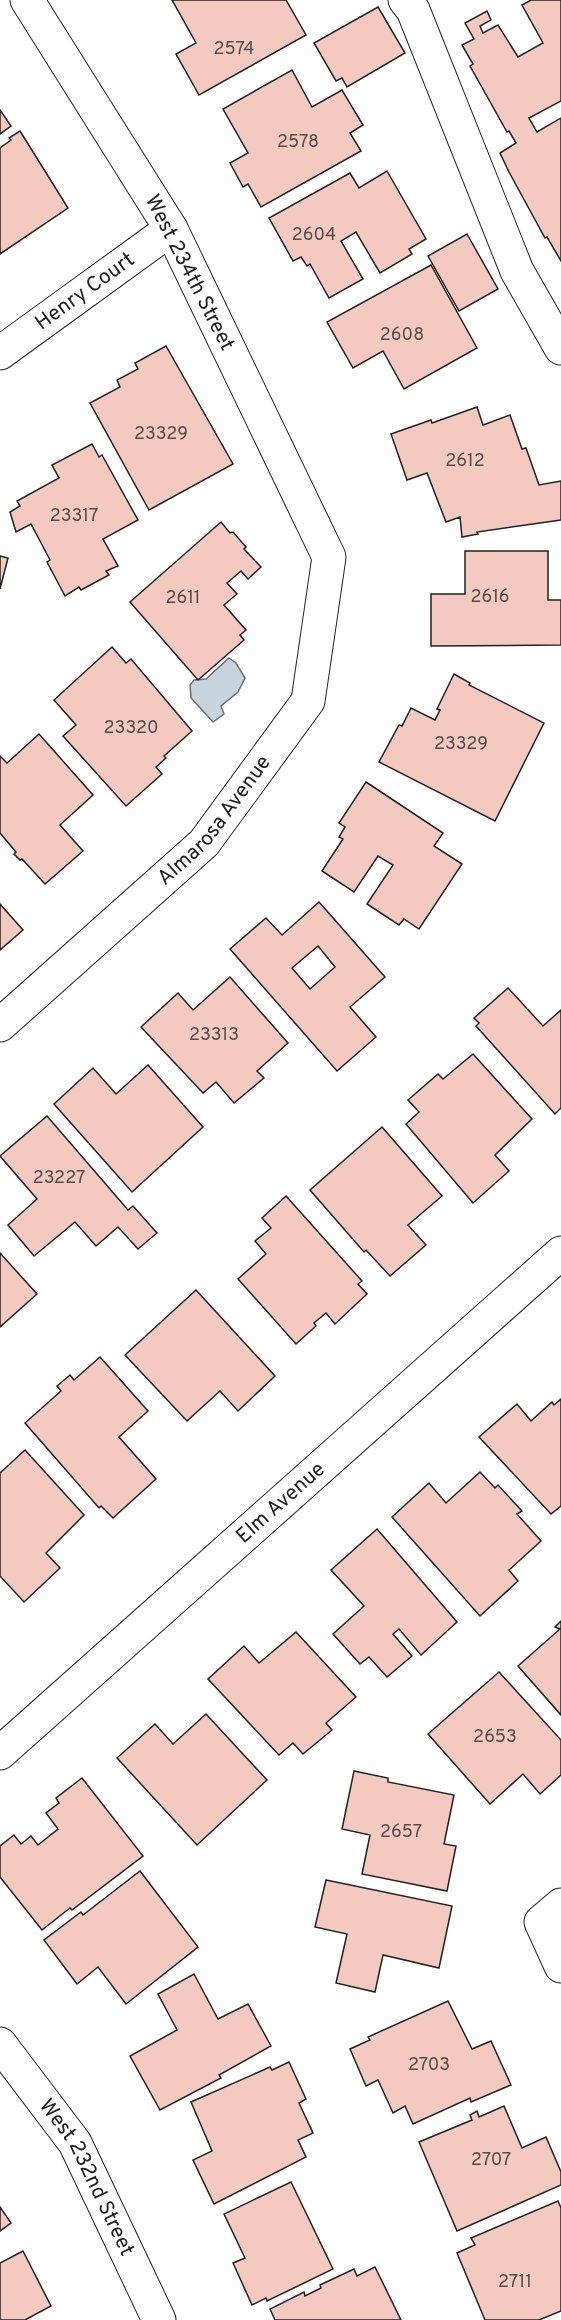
<svg xmlns="http://www.w3.org/2000/svg" width="561" height="2320" viewBox="0 0 561 2320" font-family="Overpass,sans-serif">
<style>
.water{fill:#c7d3dd;stroke:#6f6f6f;stroke-width:1.5}
.building{fill:#f3c9c0;stroke:#222;stroke-width:1.5;fill-rule:evenodd}
.lines{fill:none;stroke-linecap:round;stroke-linejoin:round}
.minor-casing{stroke:#222;stroke-width:35}
.minor{stroke:#fff;stroke-width:33}
.labels{text-anchor:middle;dominant-baseline:central;stroke-width:4.5;stroke-linejoin:round;paint-order:stroke}
.number-label{font-size:18px;fill:#564c4a}
.street-label{font-size:21px;fill:#222;stroke:#fff}
</style>
<rect width="100%" height="100%" fill="#fff"/>
<polygon class="water" points="229,658 236,663 245,678 238,692 221,706 224,714 213,722 191,698 190,685 194,680 206,679"/>
<g class="building">
<polygon points="172,0 286,0 306,35 199,95 176,54 196,43"/>
<polygon points="531,0 561,0 561,101 529,118 537,132 561,118 561,261 547,237 545,238 509,172 500,153 516,143 509,131 507,132 470,66 473,64 462,45 474,39 465,23 487,11 491,20 480,26 483,33 498,25 518,57 543,43 522,5"/>
<polygon points="378,7 405,53 347,87 342,78 336,81 314,43"/>
<polygon points="292,70 312,107 342,90 363,125 350,133 361,151 261,207 248,184 243,187 230,163 248,153 223,109"/>
<polygon points="0,110 11,126 0,134"/>
<polygon points="20,131 68,208 0,254 0,148 11,140 9,138"/>
<polygon points="387,171 426,239 409,249 412,254 380,273 356,232 341,241 363,279 329,298 310,264 307,266 301,257 293,261 269,218 350,173 359,188"/>
<polygon points="467,234 498,289 459,311 428,256"/>
<polygon points="431,265 477,348 404,389 383,351 353,368 327,322"/>
<polygon points="166,346 233,464 149,510 90,403 120,387 117,380 138,369 135,363"/>
<polygon points="477,407 483,425 510,415 522,449 526,448 539,485 561,481 561,520 477,532 478,534 462,537 460,517 446,522 427,473 407,480 391,434 431,420 432,423"/>
<polygon points="92,444 99,457 102,455 138,520 103,539 118,566 106,571 109,575 81,590 79,587 65,596 47,562 50,560 31,524 16,532 10,512 20,506 17,501 59,478 52,465"/>
<polygon points="221,522 230,533 233,532 246,547 244,549 261,567 248,579 241,571 227,583 237,594 224,605 246,630 240,635 244,640 198,680 130,602"/>
<polygon points="465,551 548,551 548,600 561,600 561,645 431,646 431,594 465,594"/>
<polygon points="0,556 8,558 0,589"/>
<polygon points="112,647 126,663 131,659 192,731 164,756 166,758 156,767 162,774 126,806 63,736 76,725 54,700"/>
<polygon points="454,674 470,683 469,685 544,723 495,821 379,762 399,725 402,726 411,708 435,720 440,710 437,709"/>
<polygon points="39,734 93,795 60,825 83,851 45,884 22,859 20,860 14,854 16,852 0,833 0,756 7,763"/>
<polygon points="366,782 443,833 434,846 462,864 419,929 404,919 399,925 367,904 393,865 378,856 354,892 322,871 343,839 339,837 345,827 339,823"/>
<path d="M 319,902 L 385,977 L 350,1007 L 376,1037 L 337,1071 L 230,949 L 266,918 L 282,935 ZM 318,946 L 335,967 L 310,989 L 292,968 Z"/>
<polygon points="0,904 23,930 0,950"/>
<polygon points="230,977 288,1043 257,1071 264,1078 234,1103 216,1082 203,1093 141,1027 178,993 193,1010"/>
<polygon points="508,988 543,1026 561,1010 561,1108 555,1114 476,1026 479,1023 474,1018"/>
<polygon points="473,1054 532,1119 495,1155 509,1171 473,1203 406,1124 419,1112 408,1100 438,1074 443,1079"/>
<polygon points="148,1065 203,1127 132,1192 54,1104 93,1068 116,1094"/>
<polygon points="47,1116 128,1210 133,1206 157,1233 138,1249 118,1227 96,1246 75,1222 34,1256 8,1225 37,1199 0,1156"/>
<polygon points="382,1127 442,1196 408,1225 426,1245 390,1276 366,1250 364,1252 310,1190"/>
<polygon points="286,1196 362,1281 358,1284 367,1294 335,1324 326,1313 314,1323 316,1326 296,1344 238,1279 266,1254 255,1241 271,1228 262,1218"/>
<polygon points="0,1253 37,1294 0,1327"/>
<polygon points="196,1290 275,1376 238,1411 220,1391 187,1421 125,1355"/>
<polygon points="100,1357 148,1411 119,1437 156,1479 113,1518 101,1506 99,1508 25,1423 61,1391 57,1386 70,1375 74,1380"/>
<polygon points="561,1399 561,1506 551,1514 479,1437 517,1404 531,1421 552,1402 554,1405"/>
<polygon points="25,1450 84,1515 46,1553 60,1568 24,1602 0,1576 0,1473"/>
<polygon points="480,1472 495,1488 498,1485 522,1511 517,1514 541,1541 509,1570 518,1581 480,1616 392,1517 429,1483 446,1503"/>
<polygon points="377,1529 457,1622 421,1655 399,1629 393,1634 412,1656 387,1677 369,1657 360,1664 333,1634 364,1606 331,1570"/>
<polygon points="561,1621 561,1715 518,1666 560,1629 555,1627"/>
<polygon points="296,1632 356,1697 326,1723 332,1730 303,1754 293,1743 279,1755 208,1679 244,1646 259,1663"/>
<polygon points="499,1672 561,1740 561,1775 540,1794 523,1774 490,1804 428,1734"/>
<polygon points="206,1714 267,1780 197,1845 117,1758 155,1724 173,1744"/>
<polygon points="354,1771 388,1778 388,1782 454,1795 444,1844 456,1846 447,1891 362,1874 370,1835 342,1829"/>
<polygon points="82,1778 143,1856 72,1910 70,1908 42,1930 0,1877 0,1846 14,1835 21,1844 31,1836 38,1845 58,1829 46,1813 59,1803 56,1798"/>
<polygon points="140,1871 198,1947 126,2004 98,1967 77,1984 44,1940 81,1912 83,1915"/>
<polygon points="326,1880 452,1906 439,1968 383,1955 375,1992 336,1983 347,1934 315,1927"/>
<polygon points="194,1974 218,2019 248,2004 271,2046 219,2075 221,2078 160,2110 130,2056 177,2030 158,1994"/>
<polygon points="448,2001 472,2049 491,2041 511,2085 471,2102 470,2098 413,2124 405,2106 393,2113 378,2080 366,2086 350,2049 370,2040 368,2037"/>
<polygon points="289,2062 306,2099 299,2103 313,2133 298,2140 306,2157 214,2204 193,2160 212,2151 191,2102 270,2067 272,2070"/>
<polygon points="504,2106 522,2148 546,2137 561,2172 561,2185 457,2231 419,2142 472,2120 470,2115 477,2111 479,2117"/>
<polygon points="291,2182 333,2269 267,2301 266,2298 252,2305 233,2263 245,2258 224,2214"/>
<polygon points="558,2201 561,2208 561,2311 539,2320 485,2320 457,2253 475,2245 471,2238"/>
<polygon points="0,2207 11,2223 0,2231"/>
<polygon points="23,2251 51,2306 25,2320 0,2320 0,2263"/>
<polygon points="375,2267 401,2320 275,2320 270,2309 304,2292 305,2296 321,2288 320,2285 354,2269 357,2276"/>
</g>
<g class="lines">
<g class="minor-casing">
<g id="minor">
<polyline points="405,0 413,10 517,271 561,348"/>
<path id="s1" d="M 0,353 L 171,229"/>
<path id="s2" d="M 0,1025 L 204,843 L 308,701 L 329,557 L 171,229 L 27,0"/>
<path id="s3" d="M 0,1753 L 561,1253"/>
<polyline points="561,1905 541,1922 561,1966"/>
<path id="s4" d="M 0,2044 L 75,2143 L 159,2320"/>
</g>
</g>
<use href="#minor" class="minor"/>
</g>
<g class="labels">
<g class="number-label">
<text x="234" y="49">2574</text>
<text x="298" y="142">2578</text>
<text x="314" y="235">2604</text>
<text x="402" y="335">2608</text>
<text x="161" y="434">23329</text>
<text x="465" y="461">2612</text>
<text x="74" y="516">23317</text>
<text x="490" y="597">2616</text>
<text x="183" y="598">2611</text>
<text x="131" y="728">23320</text>
<text x="461" y="744">23329</text>
<text x="214" y="1035">23313</text>
<text x="59" y="1178">23227</text>
<text x="495" y="1737">2653</text>
<text x="401" y="1832">2657</text>
<text x="429" y="2065">2703</text>
<text x="491" y="2160">2707</text>
<text x="515" y="2282">2711</text>
</g>
<g class="street-label">
<text transform="translate(189 273) rotate(63)">West 234th Street</text>
<text stroke="none"><textPath href="#s1" startOffset="105">Henry Court</textPath></text>
<text stroke="none"><textPath href="#s2" startOffset="297">Almarosa Avenue</textPath></text>
<text stroke="none"><textPath href="#s3" startOffset="376">Elm Avenue</textPath></text>
<text stroke="none"><textPath href="#s4" startOffset="160">West 232nd Street</textPath></text>
</g>
</g>
</svg>
